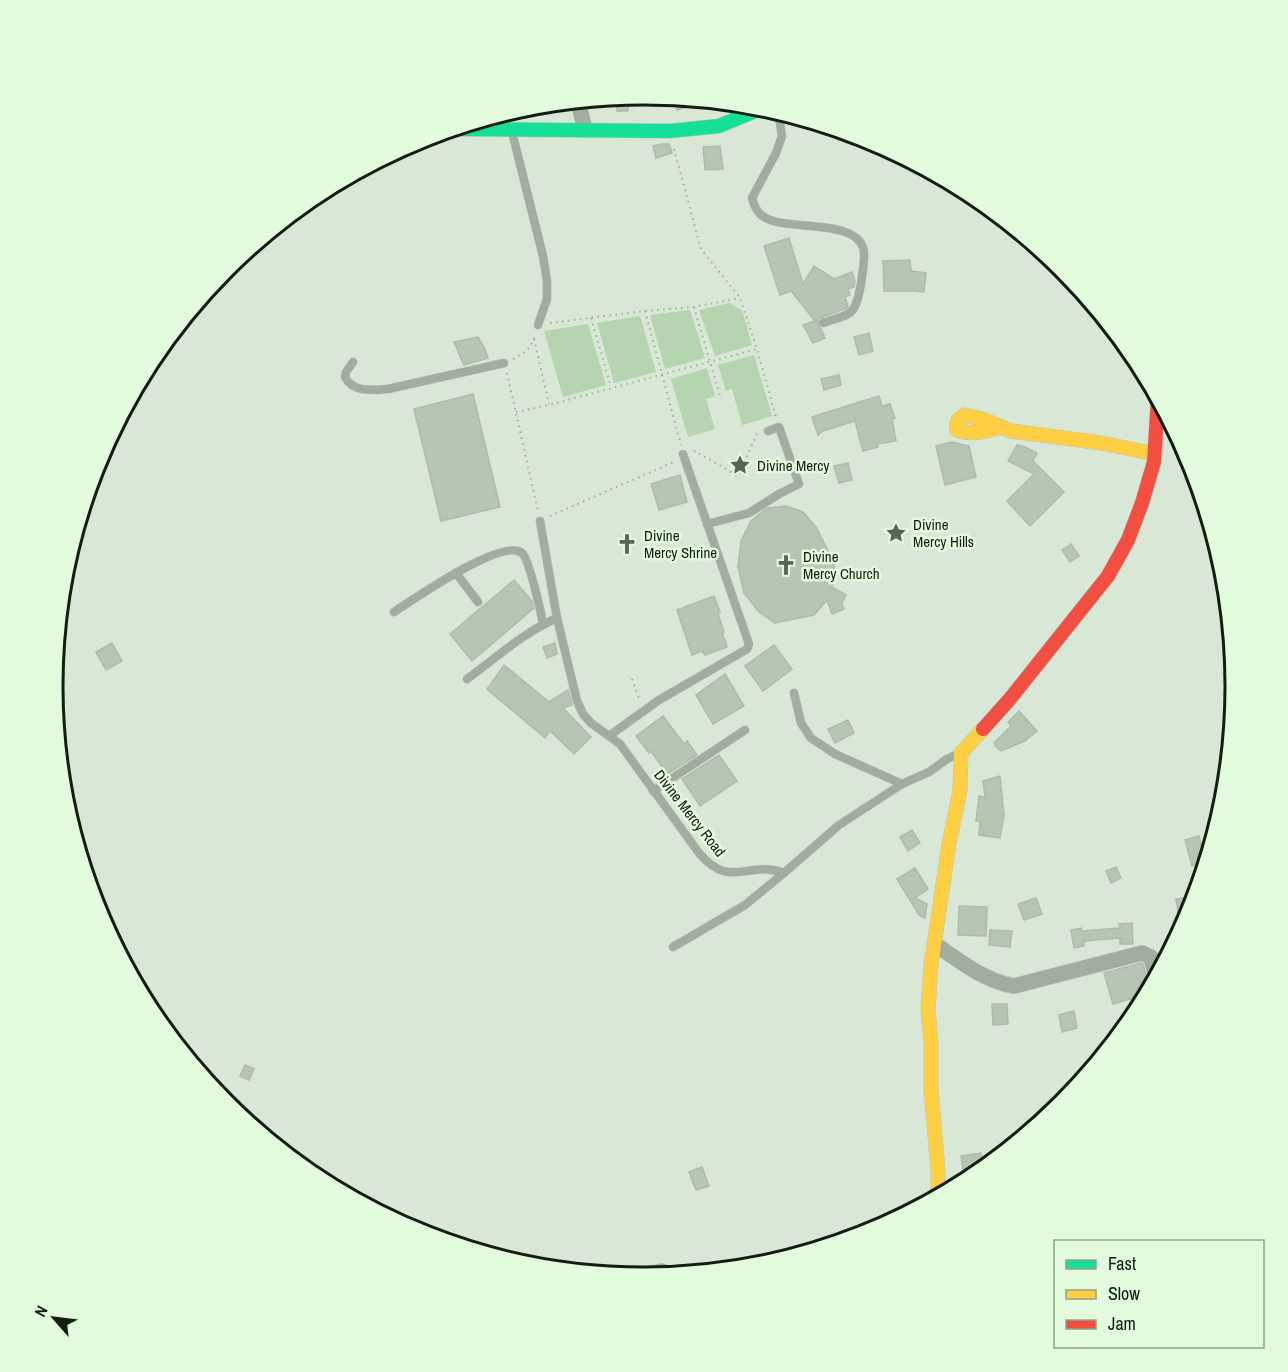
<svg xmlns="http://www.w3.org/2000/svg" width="1288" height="1372" viewBox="0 0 1288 1372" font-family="'Archivo Narrow',sans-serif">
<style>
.green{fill:#b7d4b1}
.building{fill:#b5c6b2;stroke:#b0baae;stroke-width:1.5}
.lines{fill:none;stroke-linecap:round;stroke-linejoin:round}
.lane-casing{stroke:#bac5b8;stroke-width:9}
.street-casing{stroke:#bac5b8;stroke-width:16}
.fast-casing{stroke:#bac5b8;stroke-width:15}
.slow-casing{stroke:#bac5b8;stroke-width:15}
.jam-casing{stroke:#bac5b8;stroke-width:15}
.path{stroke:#a2aca0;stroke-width:2;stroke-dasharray:1.5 4.5;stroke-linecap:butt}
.lane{stroke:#a2aca0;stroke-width:8}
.street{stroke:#a2aca0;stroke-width:15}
.fast{stroke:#16e098;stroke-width:14}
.slow{stroke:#ffcf43;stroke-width:14}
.jam{stroke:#f24e42;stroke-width:14}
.labels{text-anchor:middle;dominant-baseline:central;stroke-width:5;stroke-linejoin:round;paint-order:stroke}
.poi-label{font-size:15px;fill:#141d12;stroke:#e2fbdd;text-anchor:start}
.street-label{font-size:15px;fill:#141d12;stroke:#e2fbdd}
.rim{fill:none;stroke:#141d12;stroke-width:3}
</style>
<rect width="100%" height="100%" fill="#d9e7d6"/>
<g class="green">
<polygon points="729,303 742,310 752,345 715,356 699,310"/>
<polygon points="690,310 705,358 665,369 650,315"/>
<polygon points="640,316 656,372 614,383 597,323"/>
<polygon points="588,324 606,385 563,397 544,331"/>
<polygon points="754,355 772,416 742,425 732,389 726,391 718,365"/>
<polygon points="707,368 715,396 706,399 715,429 688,437 671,379"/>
</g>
<g class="building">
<polygon points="628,96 628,111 617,111 617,97"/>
<polygon points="681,98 707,101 677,110 674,100"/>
<polygon points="662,144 669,144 672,153 656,158 653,146"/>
<polygon points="720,146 723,169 705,170 703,147"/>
<polygon points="789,238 803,284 814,266 834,279 852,272 855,281 854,287 848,289 850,295 845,297 848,306 847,308 818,319 818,325 821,329 825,338 813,343 803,325 815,321 791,291 780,295 764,246"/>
<polygon points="910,260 911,271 926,273 924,292 912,291 884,291 883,261"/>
<polygon points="869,333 873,351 859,355 854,337"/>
<polygon points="478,337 485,349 488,358 464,365 454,342"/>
<polygon points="839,375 841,385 824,390 821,379"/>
<polygon points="473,394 500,507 441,521 414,409"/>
<polygon points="879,396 882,406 890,404 895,418 892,419 896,441 877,444 878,447 863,451 855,421 823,431 818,435 812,417"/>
<polygon points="952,442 969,446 976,477 945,485 936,446"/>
<polygon points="1017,445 1023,446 1037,453 1033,461 1064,492 1030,526 1007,501 1034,474 1008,461"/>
<polygon points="848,463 852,480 839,483 834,466"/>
<polygon points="680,475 687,502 659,510 651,484"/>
<polygon points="786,506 803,512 816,527 834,563 834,577 832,587 846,595 842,603 844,609 832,614 827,600 814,615 775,623 759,612 744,593 738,567 741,541 751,521 764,510 768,508"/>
<polygon points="1071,544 1079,556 1070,562 1062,550"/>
<polygon points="514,580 532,601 534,608 472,661 450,634"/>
<polygon points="714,596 720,612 718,613 724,632 722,632 727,647 705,655 702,651 692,655 677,610"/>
<polygon points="112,643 122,661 106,670 96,652"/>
<polygon points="555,643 557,654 547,658 543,647"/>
<polygon points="774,645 792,669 763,691 745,666"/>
<polygon points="504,665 549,702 568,690 572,705 563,708 591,737 574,754 550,731 545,738 487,689"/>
<polygon points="725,674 744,706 713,724 696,695"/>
<polygon points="1019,711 1037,731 1025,741 1001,751 996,747 994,743 1011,726 1008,722"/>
<polygon points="663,716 684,744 687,741 697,755 667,774 651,751 649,753 636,736"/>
<polygon points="848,720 854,733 835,743 828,729"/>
<polygon points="719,755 737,781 700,806 682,779"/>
<polygon points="1000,776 1004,816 1000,838 979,835 980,821 976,821 979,796 985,797 983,781"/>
<polygon points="912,830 920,843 908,851 900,837"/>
<polygon points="1199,836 1206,861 1206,862 1192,866 1185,840"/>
<polygon points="1116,867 1121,878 1111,883 1106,871"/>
<polygon points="915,868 928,889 915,898 927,904 925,918 919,915 897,879"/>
<polygon points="1195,896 1188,916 1179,918 1176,899"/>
<polygon points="1036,898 1042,914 1024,920 1018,904"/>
<polygon points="959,906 987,907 986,936 958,935"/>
<polygon points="1132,923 1133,944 1120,944 1120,938 1084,941 1084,946 1074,948 1071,930 1081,928 1082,931 1120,928 1119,924"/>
<polygon points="990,930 1012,931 1010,947 989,945"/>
<polygon points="1141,963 1143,964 1147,979 1151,987 1147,994 1113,1004 1104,973"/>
<polygon points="992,1004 1007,1004 1008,1024 993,1025"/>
<polygon points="1074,1011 1077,1028 1062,1032 1059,1015"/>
<polygon points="245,1065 254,1069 249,1080 240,1076"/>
<polygon points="981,1153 983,1169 965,1182 961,1156"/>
<polygon points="702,1167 709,1186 696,1190 689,1172"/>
</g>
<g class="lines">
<g class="lane-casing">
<g id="lane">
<path d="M 778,111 L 782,136 L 776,153 L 752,198 C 754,206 757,213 764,217 C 787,232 860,217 864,252 C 865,261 862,275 861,284 C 855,317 852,313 823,323"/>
<polyline points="512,132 543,256 547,281 547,299 538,325"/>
<path d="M 353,362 L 346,372 L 345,377 C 353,393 373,390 388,389 L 504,363"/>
<path d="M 540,521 L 557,618 L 577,701 L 583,714 L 591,723 L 620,744 L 699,853 C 731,891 748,859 784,873 L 839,825 L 902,784 L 929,772 L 947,759 L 958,754"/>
<polyline points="707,524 749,513 779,494 799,484 779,427 768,431"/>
<polyline points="456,573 478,602"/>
<path d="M 394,612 C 414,599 503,537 522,553 C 529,559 541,612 543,624"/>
<path d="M 467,679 C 496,658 524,632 557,618"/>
<polyline points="794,693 801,723 811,738 835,754 902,784"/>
<polyline points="609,736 659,700 747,649 749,644 683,454"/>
<polyline points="653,791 745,730"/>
<polyline points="673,947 745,905 784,873"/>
</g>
</g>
<g class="street-casing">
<g id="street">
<polyline points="578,101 585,130"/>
<path d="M 935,944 C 959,961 985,981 1014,986 L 1142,953 L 1151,957 L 1156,977"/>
<polyline points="641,1277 662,1271 671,1275"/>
</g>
</g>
<g class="fast-casing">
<polyline id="fast" points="453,129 670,131 719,126 765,107"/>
</g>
<g class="slow-casing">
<g id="slow">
<path d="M 1001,427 C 987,431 972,436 957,430 C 955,423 958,419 964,415 L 982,419 L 1011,431 L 1101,443 L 1155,454"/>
<polyline points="938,1197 938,1170 931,1090 931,1043 928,1009 931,965 949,844 960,790 961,753 983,729"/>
</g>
</g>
<g class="jam-casing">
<polyline id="jam" points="983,729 1009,700 1108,576 1128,540 1142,503 1154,462 1158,399"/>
</g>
<g class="path">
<polyline points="674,149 701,249 740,298 757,349 776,417"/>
<polyline points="694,307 720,396"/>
<polyline points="645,311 681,445"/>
<polyline points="591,318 611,387"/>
<polyline points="550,323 645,311 694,307 740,298"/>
<polyline points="534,339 549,404"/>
<path d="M 513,359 C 526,353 532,347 536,333"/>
<polyline points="507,373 538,511"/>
<polyline points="516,412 549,405 757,349"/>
<polyline points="694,452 695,451 738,476 757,434 760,433"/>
<polyline points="550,516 676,461"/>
<polyline points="632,679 640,701"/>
</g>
<use href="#lane" class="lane"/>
<use href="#street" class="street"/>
<use href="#fast" class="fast"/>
<use href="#slow" class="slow"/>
<use href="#jam" class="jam"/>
</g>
<defs>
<g id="sight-bare" transform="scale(1.62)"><path d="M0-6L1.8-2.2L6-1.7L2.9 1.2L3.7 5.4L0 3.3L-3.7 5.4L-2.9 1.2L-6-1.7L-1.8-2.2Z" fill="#596457" stroke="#e2fbdd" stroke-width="2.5" paint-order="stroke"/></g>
<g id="church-bare" transform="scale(1.62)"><path d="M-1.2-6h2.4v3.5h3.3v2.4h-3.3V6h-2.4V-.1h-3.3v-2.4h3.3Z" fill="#596457" stroke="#e2fbdd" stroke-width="2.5" paint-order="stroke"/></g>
</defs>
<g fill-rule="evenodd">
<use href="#sight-bare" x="740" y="465"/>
<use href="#sight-bare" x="896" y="533"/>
<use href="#church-bare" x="627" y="544"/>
<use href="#church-bare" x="786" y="565"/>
</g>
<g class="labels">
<g class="poi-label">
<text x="757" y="465">Divine Mercy</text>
<text x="913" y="524">Divine<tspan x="913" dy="17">Mercy Hills</tspan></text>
<text x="644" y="535">Divine<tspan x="644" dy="17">Mercy Shrine</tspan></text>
<text x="803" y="556">Divine<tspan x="803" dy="17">Mercy Church</tspan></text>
</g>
<g class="street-label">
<text transform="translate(690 813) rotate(52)">Divine Mercy Road</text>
</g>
</g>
<path d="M0 0H1288V1372H0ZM63 686a581 581 0 1 1 1162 0a581 581 0 1 1-1162 0Z" fill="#e2fbdd" fill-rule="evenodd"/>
<path class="rim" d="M63 686a581 581 0 1 1 1162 0a581 581 0 1 1-1162 0Z"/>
<rect x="1054" y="1240" width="210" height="108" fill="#e2fbdd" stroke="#90a28c" stroke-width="1.5"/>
<rect x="1066" y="1260" width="30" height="9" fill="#16e098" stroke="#90a28c" stroke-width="1.5"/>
<text x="1108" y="1270" font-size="18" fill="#141d12">Fast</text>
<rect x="1066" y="1290" width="30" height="9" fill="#ffcf43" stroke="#90a28c" stroke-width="1.5"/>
<text x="1108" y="1300" font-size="18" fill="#141d12">Slow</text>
<rect x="1066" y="1320" width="30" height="9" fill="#f24e42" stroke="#90a28c" stroke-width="1.5"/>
<text x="1108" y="1330" font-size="18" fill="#141d12">Jam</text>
<g transform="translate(54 1318) rotate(298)" stroke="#e2fbdd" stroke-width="4.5" paint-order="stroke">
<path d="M0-4.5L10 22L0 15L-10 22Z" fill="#141d12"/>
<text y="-9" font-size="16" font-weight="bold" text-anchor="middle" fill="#141d12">N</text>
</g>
</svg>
